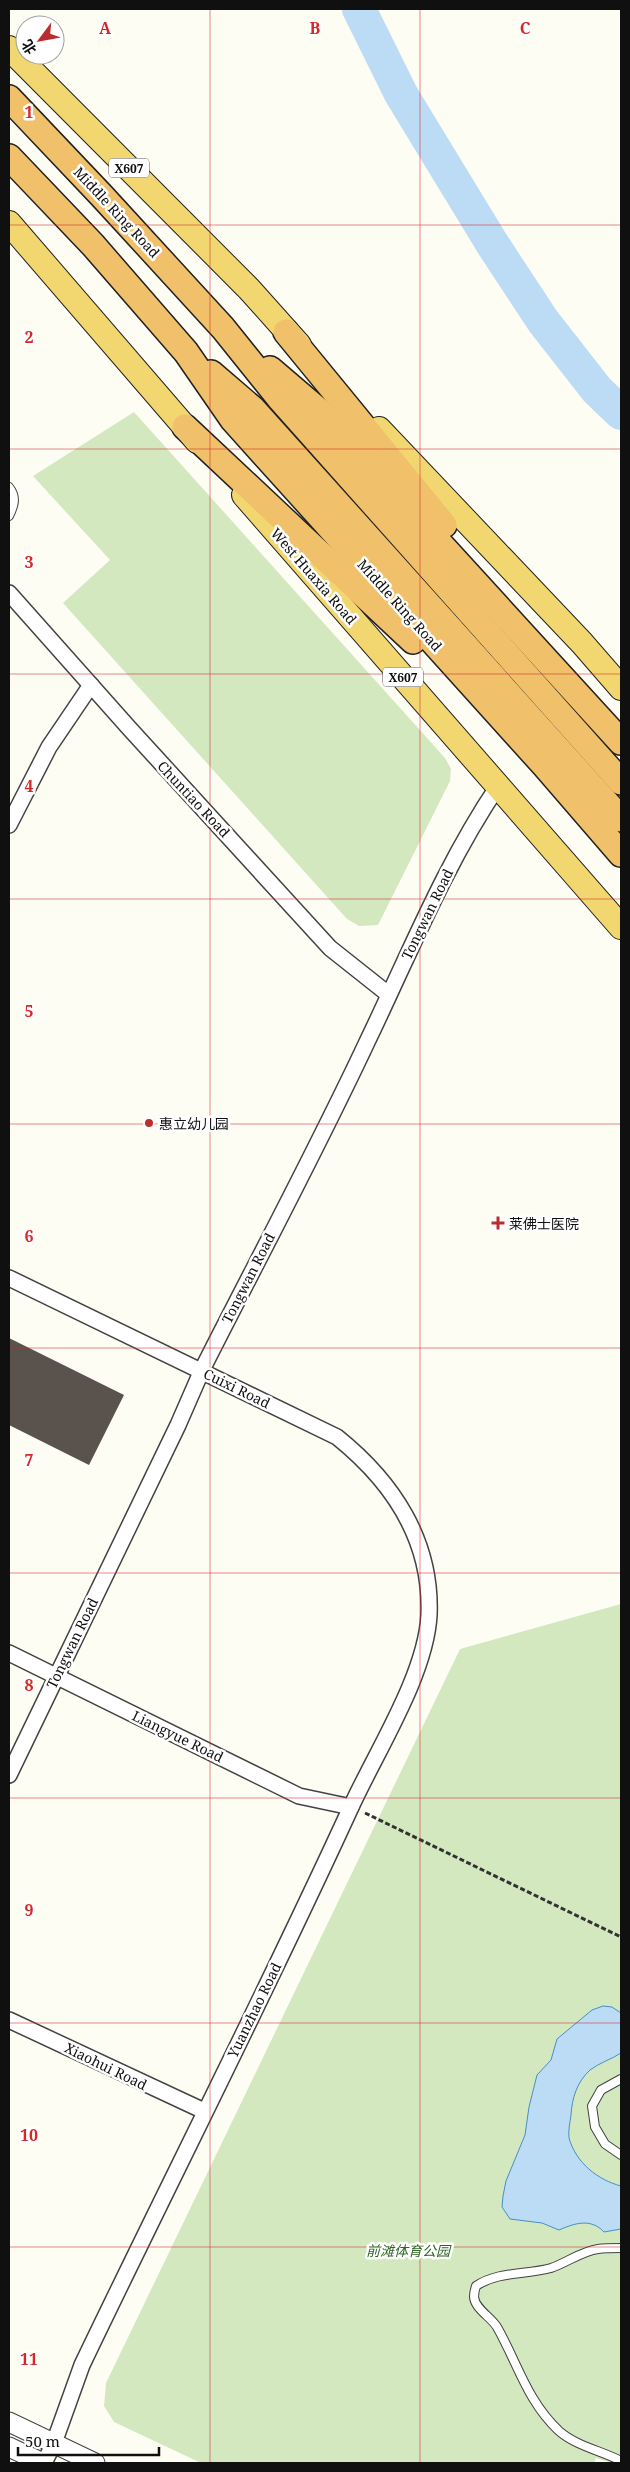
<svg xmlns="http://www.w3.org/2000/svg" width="630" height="2472" viewBox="0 0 630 2472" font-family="'Noto Serif','Noto Sans SC',serif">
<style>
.green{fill:#d3e8bf}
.water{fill:#bbdcf4;stroke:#468fc7}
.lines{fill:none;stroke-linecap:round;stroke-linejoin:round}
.river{stroke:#bbdcf4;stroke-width:34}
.building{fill:#59524d}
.service-casing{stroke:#434343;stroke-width:10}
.minor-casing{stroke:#434343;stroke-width:18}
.tertiary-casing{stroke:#434343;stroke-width:21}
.primary-casing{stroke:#212121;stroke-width:26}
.trunk-casing{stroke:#212121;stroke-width:28}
.path{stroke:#323232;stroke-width:3;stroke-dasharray:5 2.5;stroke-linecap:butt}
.service{stroke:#fff;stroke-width:8}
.minor{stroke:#fff;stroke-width:15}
.tertiary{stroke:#fff;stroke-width:19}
.primary{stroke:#f2d771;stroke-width:24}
.trunk{stroke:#f0c06a;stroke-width:25}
.grid{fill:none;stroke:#d62828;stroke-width:1;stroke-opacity:0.55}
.poi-dot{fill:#bb2e2f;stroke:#fff;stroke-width:2}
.labels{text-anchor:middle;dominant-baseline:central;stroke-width:5;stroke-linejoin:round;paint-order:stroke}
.shield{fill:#fff;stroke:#585858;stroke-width:1}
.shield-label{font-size:12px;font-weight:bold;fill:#101010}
.street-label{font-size:14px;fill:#101010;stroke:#fff}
.poi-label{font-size:14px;fill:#101010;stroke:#fff;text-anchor:start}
.park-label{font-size:14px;font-style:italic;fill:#2e6623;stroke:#fff}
.grid-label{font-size:16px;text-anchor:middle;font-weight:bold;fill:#d62828;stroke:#fff;stroke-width:5;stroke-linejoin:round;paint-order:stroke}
</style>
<rect width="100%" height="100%" fill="#fefdf4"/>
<g class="green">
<polygon points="134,412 445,758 451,769 450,781 378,925 359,926 347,919 63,603 110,560 33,476"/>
<polygon points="621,1604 621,2463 612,2463 596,2458 594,2463 201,2463 114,2422 104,2406 106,2383 460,1649"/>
</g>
<path class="water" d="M 603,2006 L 612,2007 L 621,2013 L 621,2053 C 612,2059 599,2063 590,2070 C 577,2082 572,2098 571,2115 C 570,2122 568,2132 569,2138 C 576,2163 598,2180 621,2186 L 621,2229 L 604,2232 C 591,2218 575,2223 559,2230 L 542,2223 L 510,2219 L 502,2207 L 503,2196 L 506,2181 L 525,2135 L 529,2107 L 537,2075 L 551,2060 L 557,2039 L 592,2010 Z"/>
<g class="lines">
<polyline class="river" points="359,9 401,94 493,245 543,321 597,390 621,413"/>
</g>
<polygon class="building" points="9,1338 124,1395 89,1465 9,1425"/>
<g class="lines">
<g class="service-casing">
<g id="service">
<path d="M 9,487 C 17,497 14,506 9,516"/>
<polyline points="621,2079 601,2090 592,2106 595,2127 605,2144 621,2155"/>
<path d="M 621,2248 C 614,2248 605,2248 598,2249 C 582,2251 566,2263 551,2268 C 526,2275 498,2271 476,2286 C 475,2289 474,2294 474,2297 C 475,2309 491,2317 497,2327 C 518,2364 527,2401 559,2431 C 576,2446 602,2451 621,2461"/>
</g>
</g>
<g class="minor-casing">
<g id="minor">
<polyline points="9,593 129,728 330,948 388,994"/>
<polyline points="9,825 49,747 91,685"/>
<path d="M 9,1278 L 337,1437 C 393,1482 432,1541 429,1615 C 426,1675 376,1752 351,1807 C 265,1995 171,2179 82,2365 L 54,2443 L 44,2463"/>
<polyline points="9,1653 299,1796 351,1807"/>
<path d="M 9,1775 L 178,1425 L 202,1370 C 257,1261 315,1153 367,1042 C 409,955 444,866 498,786"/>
<polyline points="9,2020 204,2111"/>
</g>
</g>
<g class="tertiary-casing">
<g id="tertiary">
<polyline points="9,2422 95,2463"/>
<polyline points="9,2447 43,2463"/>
</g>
</g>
<g class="primary-casing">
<g id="primary">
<polyline points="9,48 249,289 299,345"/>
<polyline points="9,223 197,441"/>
<polyline points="379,429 582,643 621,688"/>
<polyline points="244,495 621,927"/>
</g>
</g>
<g class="trunk-casing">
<g id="trunk">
<polyline points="9,98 102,196 223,328 280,399 621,782"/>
<polyline points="9,157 93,245 186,352 233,420 544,765 621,854"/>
<polyline points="286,332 444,525"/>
<polyline points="270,369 318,410 621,742"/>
<polyline points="211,373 253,409 621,819"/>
<polyline points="185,427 413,641"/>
</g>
</g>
<polyline class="path" points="365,1813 621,1937"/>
<use href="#service" class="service"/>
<use href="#minor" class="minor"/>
<use href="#tertiary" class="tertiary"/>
<use href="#primary" class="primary"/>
<use href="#trunk" class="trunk"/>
</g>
<path class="grid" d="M 210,9 L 210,2463M 420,9 L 420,2463M 9,225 L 621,225M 9,449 L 621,449M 9,674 L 621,674M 9,899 L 621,899M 9,1124 L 621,1124M 9,1348 L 621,1348M 9,1573 L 621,1573M 9,1798 L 621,1798M 9,2023 L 621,2023M 9,2247 L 621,2247"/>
<g class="poi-dot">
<circle cx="149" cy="1123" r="5"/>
<path d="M495.5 1215.5h5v5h5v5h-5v5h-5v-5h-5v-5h5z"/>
</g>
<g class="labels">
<g class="shield">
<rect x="109" y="158.5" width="40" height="19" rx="4"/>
<rect x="383" y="667.5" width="40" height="19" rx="4"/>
</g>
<g class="shield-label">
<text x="129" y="168">X607</text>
<text x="403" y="677">X607</text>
</g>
<g class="street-label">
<text transform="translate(117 212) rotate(47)">Middle Ring Road</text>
<text transform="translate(314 576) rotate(49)">West Huaxia Road</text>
<text transform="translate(400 605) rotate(48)">Middle Ring Road</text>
<text transform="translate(194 799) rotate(47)">Chuntiao Road</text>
<text transform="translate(427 914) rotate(-64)">Tongwan Road</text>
<text transform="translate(248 1278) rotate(-63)">Tongwan Road</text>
<text transform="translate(237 1388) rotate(26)">Cuixi Road</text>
<text transform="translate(72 1643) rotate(-64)">Tongwan Road</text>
<text transform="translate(178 1736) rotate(26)">Liangyue Road</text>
<text transform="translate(254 2010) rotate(-64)">Yuanzhao Road</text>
<text transform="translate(106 2066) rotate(26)">Xiaohui Road</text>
</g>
<g class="poi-label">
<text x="159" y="1123">惠立幼儿园</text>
<text x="509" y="1223">莱佛士医院</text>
</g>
<g class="park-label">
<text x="408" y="2250">前滩体育公园</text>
</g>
</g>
<g class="grid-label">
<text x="105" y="34">A</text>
<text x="315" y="34">B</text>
<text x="525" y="34">C</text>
<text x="29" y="118">1</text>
<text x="29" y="343">2</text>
<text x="29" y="568">3</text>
<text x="29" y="792">4</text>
<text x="29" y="1017">5</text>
<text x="29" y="1242">6</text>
<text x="29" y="1466">7</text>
<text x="29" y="1691">8</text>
<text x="29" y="1916">9</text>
<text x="29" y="2141">10</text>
<text x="29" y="2365">11</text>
</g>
<rect width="630" height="2472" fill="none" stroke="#101010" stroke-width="20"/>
<g transform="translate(40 40) rotate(238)"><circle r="24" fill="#ffffff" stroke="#9f9f9f"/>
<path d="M0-4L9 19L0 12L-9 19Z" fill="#bb2e2f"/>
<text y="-8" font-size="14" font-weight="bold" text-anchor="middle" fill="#101010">北</text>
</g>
<path d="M18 2447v8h141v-8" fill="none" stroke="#101010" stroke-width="2.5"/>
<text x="25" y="2447" font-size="15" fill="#101010" stroke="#ffffff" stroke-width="4" paint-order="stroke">50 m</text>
</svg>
